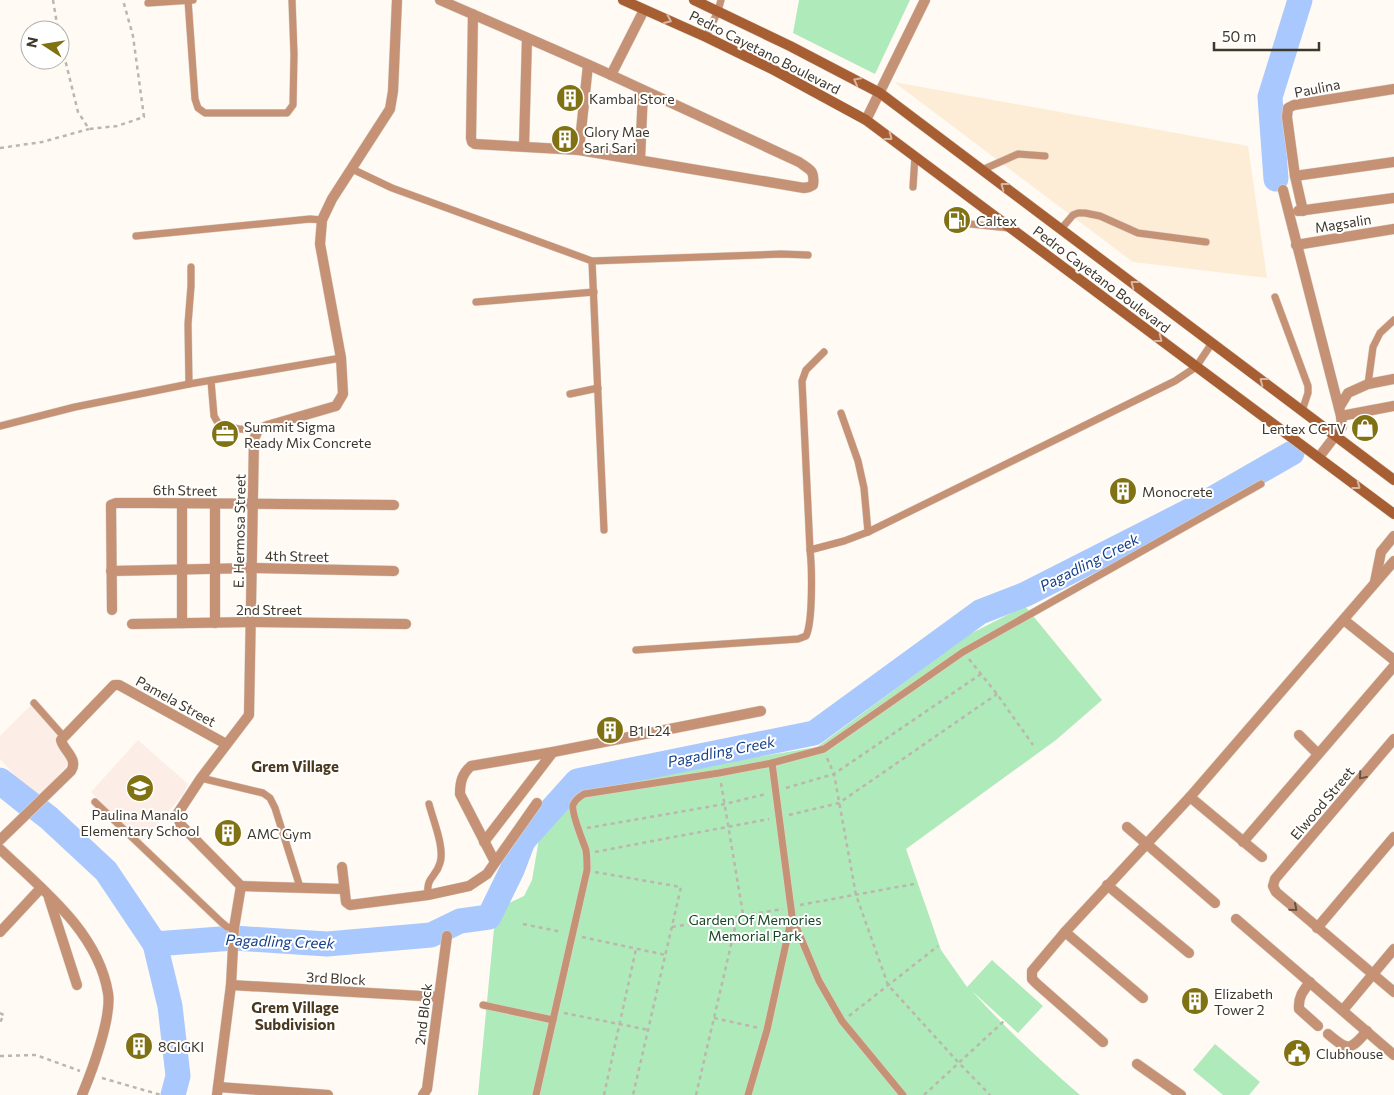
<svg xmlns="http://www.w3.org/2000/svg" width="1394" height="1095" viewBox="0 0 1394 1095" font-family="Commissioner,sans-serif">
<style>
.built{fill:#fdedd6}
.education{fill:#fceee7}
.green{fill:#afeaba}
.water{fill:#a9c9fe}
.lines{fill:none;stroke-linecap:round;stroke-linejoin:round}
.river{stroke:#a9c9fe;stroke-width:25}
.service-casing{stroke:#dcd8d0;stroke-width:8}
.minor-casing{stroke:#dcd8d0;stroke-width:11}
.tertiary-casing{stroke:#dcd8d0;stroke-width:11}
.secondary-casing{stroke:#dcd8d0;stroke-width:11}
.path{stroke:#bcb6ad;stroke-width:2.5;stroke-dasharray:4 4;stroke-linecap:butt}
.service{stroke:#c69276;stroke-width:7}
.minor{stroke:#c69276;stroke-width:10}
.tertiary{stroke:#c69276;stroke-width:10}
.secondary{stroke:#a75e32;stroke-width:10}
.oneway{stroke:#d7b7a3}
.oneway2{stroke:#685241}
.labels{text-anchor:middle;dominant-baseline:central;stroke-width:4;stroke-linejoin:round;paint-order:stroke}
.street-label{font-size:14px;fill:#3f372a;stroke:#fff}
.poi-label{font-size:14px;fill:#3f372a;stroke:#fff;text-anchor:start}
.park-label{font-size:14px;fill:#164724;stroke:#fff}
.water-label{font-size:15px;font-style:italic;fill:#133e89;stroke:#fff}
.neighbourhood-label{font-size:15px;font-weight:bold;fill:#4a391e;stroke:#fff}
</style>
<rect width="100%" height="100%" fill="#fffbf4"/>
<polygon class="built" points="894,82 1248,146 1267,278 1133,262"/>
<g class="education">
<polygon points="31,705 59,737 55,742 69,763 36,799 0,759 0,736"/>
<polygon points="138,740 188,784 183,795 140,843 91,792"/>
</g>
<g class="green">
<polygon points="799,0 910,0 875,74 793,33"/>
<path d="M 1025,606 L 1102,700 L 1056,740 L 906,849 L 941,950 L 967,987 L 992,960 L 1043,1006 L 1018,1033 L 972,991 C 1006,1029 1041,1061 1080,1095 L 478,1095 L 495,918 L 509,903 L 524,896 L 532,880 L 539,839 L 553,820 L 588,786 L 817,747 L 970,634 Z"/>
<polygon points="1215,1044 1260,1082 1249,1095 1223,1095 1193,1070"/>
</g>
<polygon class="water" points="0,770 33,799 20,814 0,798"/>
<g class="lines">
<g class="river">
<polyline points="1276,179 1270,97 1300,0"/>
<polyline points="0,780 49,818 106,871 155,944 170,1006 178,1076 173,1095"/>
<polyline points="155,944 233,938 327,944 431,935 460,921 489,917 512,870 523,841 577,781 814,733 980,612 1026,594 1203,504 1292,453"/>
</g>
<g class="service-casing">
<g id="service">
<polyline points="188,0 195,99 198,108 205,113 287,113 293,105 294,54 292,0"/>
<polyline points="148,3 193,0"/>
<polyline points="706,37 718,11 721,0"/>
<polyline points="352,169 392,188 592,261"/>
<polyline points="982,170 1018,154 1045,156"/>
<polyline points="913,187 915,156"/>
<polyline points="951,219 961,223 1009,228"/>
<polyline points="1061,229 1073,215 1078,213 1085,213 1100,216 1138,233 1206,242"/>
<polyline points="136,236 310,219 322,220"/>
<polyline points="1275,297 1308,386 1308,393 1302,411"/>
<polyline points="476,302 594,292"/>
<polyline points="824,352 806,370 802,381 810,550 844,541 868,532 1175,381 1196,367 1212,343"/>
<polyline points="211,381 214,416 218,423 239,429 258,430"/>
<polyline points="189,384 188,324 191,286 191,267"/>
<polyline points="1368,384 1373,347 1380,333 1394,320"/>
<polyline points="570,394 598,388"/>
<polyline points="841,413 858,461 864,488 868,532"/>
<polyline points="0,426 75,407 189,384 341,358"/>
<polyline points="604,530 592,261 781,254 808,255"/>
<path d="M 636,650 L 798,639 L 806,636 C 813,622 812,567 810,550"/>
<polyline points="34,703 64,737"/>
<polyline points="201,778 263,793 270,798 275,808 300,887"/>
<polyline points="95,802 220,921 227,927 234,928"/>
<path d="M 428,895 C 426,876 436,878 440,863 C 445,848 433,820 429,804"/>
<polyline points="792,917 819,981 842,1021 903,1095"/>
<polyline points="483,1005 553,1020"/>
<path d="M 536,1095 L 587,870 C 587,864 587,857 586,850 C 583,841 571,813 573,805 C 575,800 579,797 584,794 L 719,773 L 772,763 L 824,749 L 963,652 L 1261,484"/>
<polyline points="748,1095 767,1030 792,916 772,763"/>
</g>
</g>
<g class="minor-casing">
<g id="minor">
<path d="M 440,0 C 497,25 554,49 611,75 L 799,162 C 810,170 815,170 813,185 L 809,187 L 804,188 L 579,150 L 475,144 L 472,142 L 471,138 L 473,14"/>
<polyline points="611,75 644,10"/>
<polyline points="524,146 527,38"/>
<polyline points="579,150 588,65"/>
<polyline points="640,160 643,91"/>
<polyline points="1295,176 1394,162"/>
<polyline points="1283,190 1341,416 1342,427 1319,457"/>
<polyline points="1298,211 1394,198"/>
<polyline points="1303,211 1295,176 1287,117 1288,108 1294,105 1394,89"/>
<polyline points="1296,245 1394,229"/>
<polyline points="1339,408 1348,393 1368,384 1394,379"/>
<polyline points="1341,416 1394,406"/>
<polyline points="215,505 215,623"/>
<polyline points="111,571 252,568 394,571"/>
<polyline points="1375,582 1381,552 1394,536"/>
<polyline points="112,610 111,505 116,503 149,503 394,505"/>
<polyline points="1344,620 1394,660"/>
<polyline points="182,623 182,504"/>
<polyline points="132,624 251,622 406,624"/>
<polyline points="1299,735 1318,754"/>
<polyline points="1394,739 1275,879 1273,886 1276,892 1394,992"/>
<polyline points="1190,797 1262,857"/>
<polyline points="1127,827 1215,903"/>
<path d="M 0,840 L 71,771 C 79,759 63,750 61,740 L 114,685 L 119,685 L 226,744"/>
<polyline points="484,842 553,752"/>
<polyline points="1243,842 1394,666"/>
<path d="M 0,849 C 42,889 98,932 108,993 C 112,1017 92,1071 82,1095"/>
<path d="M 495,862 L 460,794 C 460,782 462,774 471,766 L 553,752 L 761,711"/>
<polyline points="342,867 346,902 350,905 428,895 469,886 487,874 537,803"/>
<polyline points="1107,885 1189,953"/>
<polyline points="241,886 344,889"/>
<polyline points="49,898 77,985"/>
<polyline points="1236,919 1394,1055"/>
<polyline points="1317,928 1394,837"/>
<polyline points="0,932 41,888"/>
<polyline points="1065,932 1143,998"/>
<path d="M 1310,982 C 1303,991 1298,997 1299,1009 L 1318,1026"/>
<polyline points="231,985 439,997"/>
<polyline points="1343,1010 1394,949"/>
<path d="M 1328,1034 C 1348,1051 1350,1051 1367,1031"/>
<polyline points="1103,1042 1037,984 1032,979 1032,971 1065,932 1190,797 1394,561"/>
<polyline points="1137,1064 1181,1095"/>
<polyline points="218,1087 328,1095"/>
<polyline points="423,1095 427,1089 447,936"/>
</g>
</g>
<g class="tertiary-casing">
<g id="tertiary">
<polyline points="866,120 925,0"/>
<polyline points="217,1095 231,985 234,928 241,886 180,824 178,813 201,778 249,715 254,439 258,430 267,426 336,406 343,394 341,358 320,244 322,220 332,199 390,109 393,91 397,0"/>
</g>
</g>
<g class="secondary-casing">
<g id="secondary">
<polyline points="623,0 706,37 774,70 866,120 1394,514"/>
<polyline points="694,0 790,46 880,93 1394,480"/>
</g>
</g>
<g class="path">
<polyline points="53,0 58,30"/>
<polyline points="60,39 78,112 89,129 117,126 144,117 133,36 123,0"/>
<polyline points="0,148 42,142 89,129"/>
<polyline points="969,659 997,694 1033,745"/>
<polyline points="827,758 834,774 856,895 888,985 958,1062 990,1095"/>
<polyline points="721,783 743,914"/>
<polyline points="786,788 834,774 981,674"/>
<polyline points="789,815 839,803 997,694"/>
<polyline points="587,828 725,804 766,794"/>
<polyline points="595,852 769,819"/>
<polyline points="595,872 681,887 633,1095"/>
<polyline points="800,905 914,884"/>
<polyline points="523,924 562,932"/>
<polyline points="672,927 783,909"/>
<polyline points="582,937 666,955"/>
<polyline points="0,1013 4,1015 0,1022"/>
<polyline points="564,1013 649,1030"/>
<polyline points="849,1016 938,946"/>
<polyline points="714,1018 759,1028"/>
<polyline points="0,1056 36,1055 80,1071"/>
<polyline points="102,1078 161,1095"/>
<polyline points="604,1095 636,949"/>
<polyline points="696,1095 738,915"/>
<polyline points="924,1095 1004,1021"/>
</g>
<use href="#service" class="service"/>
<use href="#minor" class="minor"/>
<use href="#tertiary" class="tertiary"/>
<use href="#secondary" class="secondary"/>
</g>
<defs><path id="oneway-chevron" d="M-2-3.5L2.5 0L-2 3.5" fill="none" stroke-width="1.6" stroke-linecap="round" stroke-linejoin="round" transform="scale(1.25)"/></defs>
<g class="oneway">
<use href="#oneway-chevron" transform="translate(668 20) rotate(24)"/>
<use href="#oneway-chevron" transform="translate(857 81) rotate(-152)"/>
<use href="#oneway-chevron" transform="translate(889 137) rotate(37)"/>
<use href="#oneway-chevron" transform="translate(1004 186) rotate(-143)"/>
<use href="#oneway-chevron" transform="translate(1134 284) rotate(-143)"/>
<use href="#oneway-chevron" transform="translate(1159 339) rotate(37)"/>
<use href="#oneway-chevron" transform="translate(1263 381) rotate(-143)"/>
<use href="#oneway-chevron" transform="translate(1357 486) rotate(37)"/>
</g>
<g class="oneway2">
<use href="#oneway-chevron" transform="translate(1362 776) rotate(130)"/>
<use href="#oneway-chevron" transform="translate(1294 908) rotate(41)"/>
</g>
<defs>
<g id="building-disc" transform="scale(1.4375)"><circle r="9.5" fill="#807112" stroke="#fff"/><path d="M-4-6H4V6H1V3H-1V6H-4ZM-2.5-4.3h1.7v1.8h-1.7ZM.8-4.3h1.7v1.8H.8ZM-2.5-1h1.7V.8h-1.7ZM.8-1h1.7V.8H.8Z" fill="#fff"/></g>
<g id="fuel-disc" transform="scale(1.4375)"><circle r="9.5" fill="#807112" stroke="#fff"/><path d="M-5.5-6h7V0h2V4h1.3V-2.5L3-4.5l.8-.8L6-3V5H2.5V1h-1V6h-7ZM-4.2-4.7v3.2H.2V-4.7Z" fill="#fff"/></g>
<g id="shop-disc" transform="scale(1.4375)"><circle r="9.5" fill="#807112" stroke="#fff"/><path d="M-5-2.5h2.3a2.7 3.5 0 0 1 5.4 0H5L5.5 6h-11ZM-1.5-2.5h3a1.5 2.3 0 0 0-3 0Z" fill="#fff"/></g>
<g id="office-disc" transform="scale(1.4375)"><circle r="9.5" fill="#807112" stroke="#fff"/><path d="M-6-3h4V-5.5h4V-3h4V5H-6ZM-1-4.5V-3h2v-1.5ZM-6 0V1H6V0Z" fill="#fff"/></g>
<g id="school-disc" transform="scale(1.4375)"><circle r="9.5" fill="#807112" stroke="#fff"/><path d="M0-5L7-2L0 1L-7-2ZM-4 1L0 2.5L4 1V4Q0 6-4 4Z" fill="#fff"/></g>
<g id="civic-disc" transform="scale(1.4375)"><circle r="9.5" fill="#807112" stroke="#fff"/><path d="M-.6-6.5H3V-4.5H.6V-3L4-1V1h2V6H-6V1h2V-1L-.6-3ZM-1.2 2.5V6h2.4V2.5Z" fill="#fff"/></g>
</defs>
<g fill-rule="evenodd">
<use href="#building-disc" x="570" y="98"/>
<use href="#building-disc" x="565" y="139"/>
<use href="#fuel-disc" x="957" y="220"/>
<use href="#shop-disc" x="1365" y="428"/>
<use href="#office-disc" x="225" y="434"/>
<use href="#building-disc" x="1123" y="491"/>
<use href="#building-disc" x="610" y="730"/>
<use href="#school-disc" x="140" y="788"/>
<use href="#building-disc" x="228" y="833"/>
<use href="#building-disc" x="1195" y="1001"/>
<use href="#building-disc" x="139" y="1046"/>
<use href="#civic-disc" x="1297" y="1053"/>
</g>
<g class="labels">
<g class="street-label">
<text transform="translate(765 52) rotate(27)">Pedro Cayetano Boulevard</text>
<text transform="translate(1317 88) rotate(-11)">Paulina</text>
<text transform="translate(1343 223) rotate(-9)">Magsalin</text>
<text transform="translate(1102 279) rotate(37)">Pedro Cayetano Boulevard</text>
<text transform="translate(185 490) rotate(1)">6th Street</text>
<text transform="translate(239 531) rotate(-89)">E. Hermosa Street</text>
<text transform="translate(297 556) rotate(1)">4th Street</text>
<text x="269" y="609">2nd Street</text>
<text transform="translate(176 701) rotate(29)">Pamela Street</text>
<text transform="translate(1322 803) rotate(-50)">Elwood Street</text>
<text transform="translate(336 978) rotate(3)">3rd Block</text>
<text transform="translate(423 1014) rotate(-83)">2nd Block</text>
</g>
<g class="poi-label">
<text x="589" y="98">Kambal Store</text>
<text x="584" y="131">Glory Mae<tspan x="584" dy="16">Sari Sari</tspan></text>
<text x="976" y="220">Caltex</text>
<text x="244" y="426">Summit Sigma<tspan x="244" dy="16">Ready Mix Concrete</tspan></text>
<text x="1346" y="428" text-anchor="end">Lentex CCTV</text>
<text x="1142" y="491">Monocrete</text>
<text x="629" y="730">B1 L24</text>
<text x="140" y="814" text-anchor="middle">Paulina Manalo<tspan x="140" dy="16">Elementary School</tspan></text>
<text x="247" y="833">AMC Gym</text>
<text x="1214" y="993">Elizabeth<tspan x="1214" dy="16">Tower 2</tspan></text>
<text x="158" y="1046">8GIGKI</text>
<text x="1316" y="1053">Clubhouse</text>
</g>
<g class="park-label">
<text x="755" y="919">Garden Of Memories<tspan x="755" dy="16">Memorial Park</tspan></text>
</g>
<g class="water-label">
<text transform="translate(1089 562) rotate(-27)">Pagadling Creek</text>
<text transform="translate(721 751) rotate(-11)">Pagadling Creek</text>
<text transform="translate(280 941) rotate(2)">Pagadling Creek</text>
</g>
<g class="neighbourhood-label">
<text x="295" y="766">Grem Village</text>
<text x="295" y="1007">Grem Village<tspan x="295" dy="17">Subdivision</tspan></text>
</g>
</g>
<g transform="translate(45 45) rotate(282)"><circle r="24" fill="#ffffff" stroke="#b2afaa"/>
<path d="M0-4L9 19L0 12L-9 19Z" fill="#807112"/>
<text y="-8" font-size="14" font-weight="bold" text-anchor="middle" fill="#3f372a">N</text>
</g>
<path d="M1214 42v8h105v-8" fill="none" stroke="#3f372a" stroke-width="2.5"/>
<text x="1222" y="42" font-size="15" fill="#3f372a" stroke="#ffffff" stroke-width="4" paint-order="stroke">50 m</text>
</svg>
